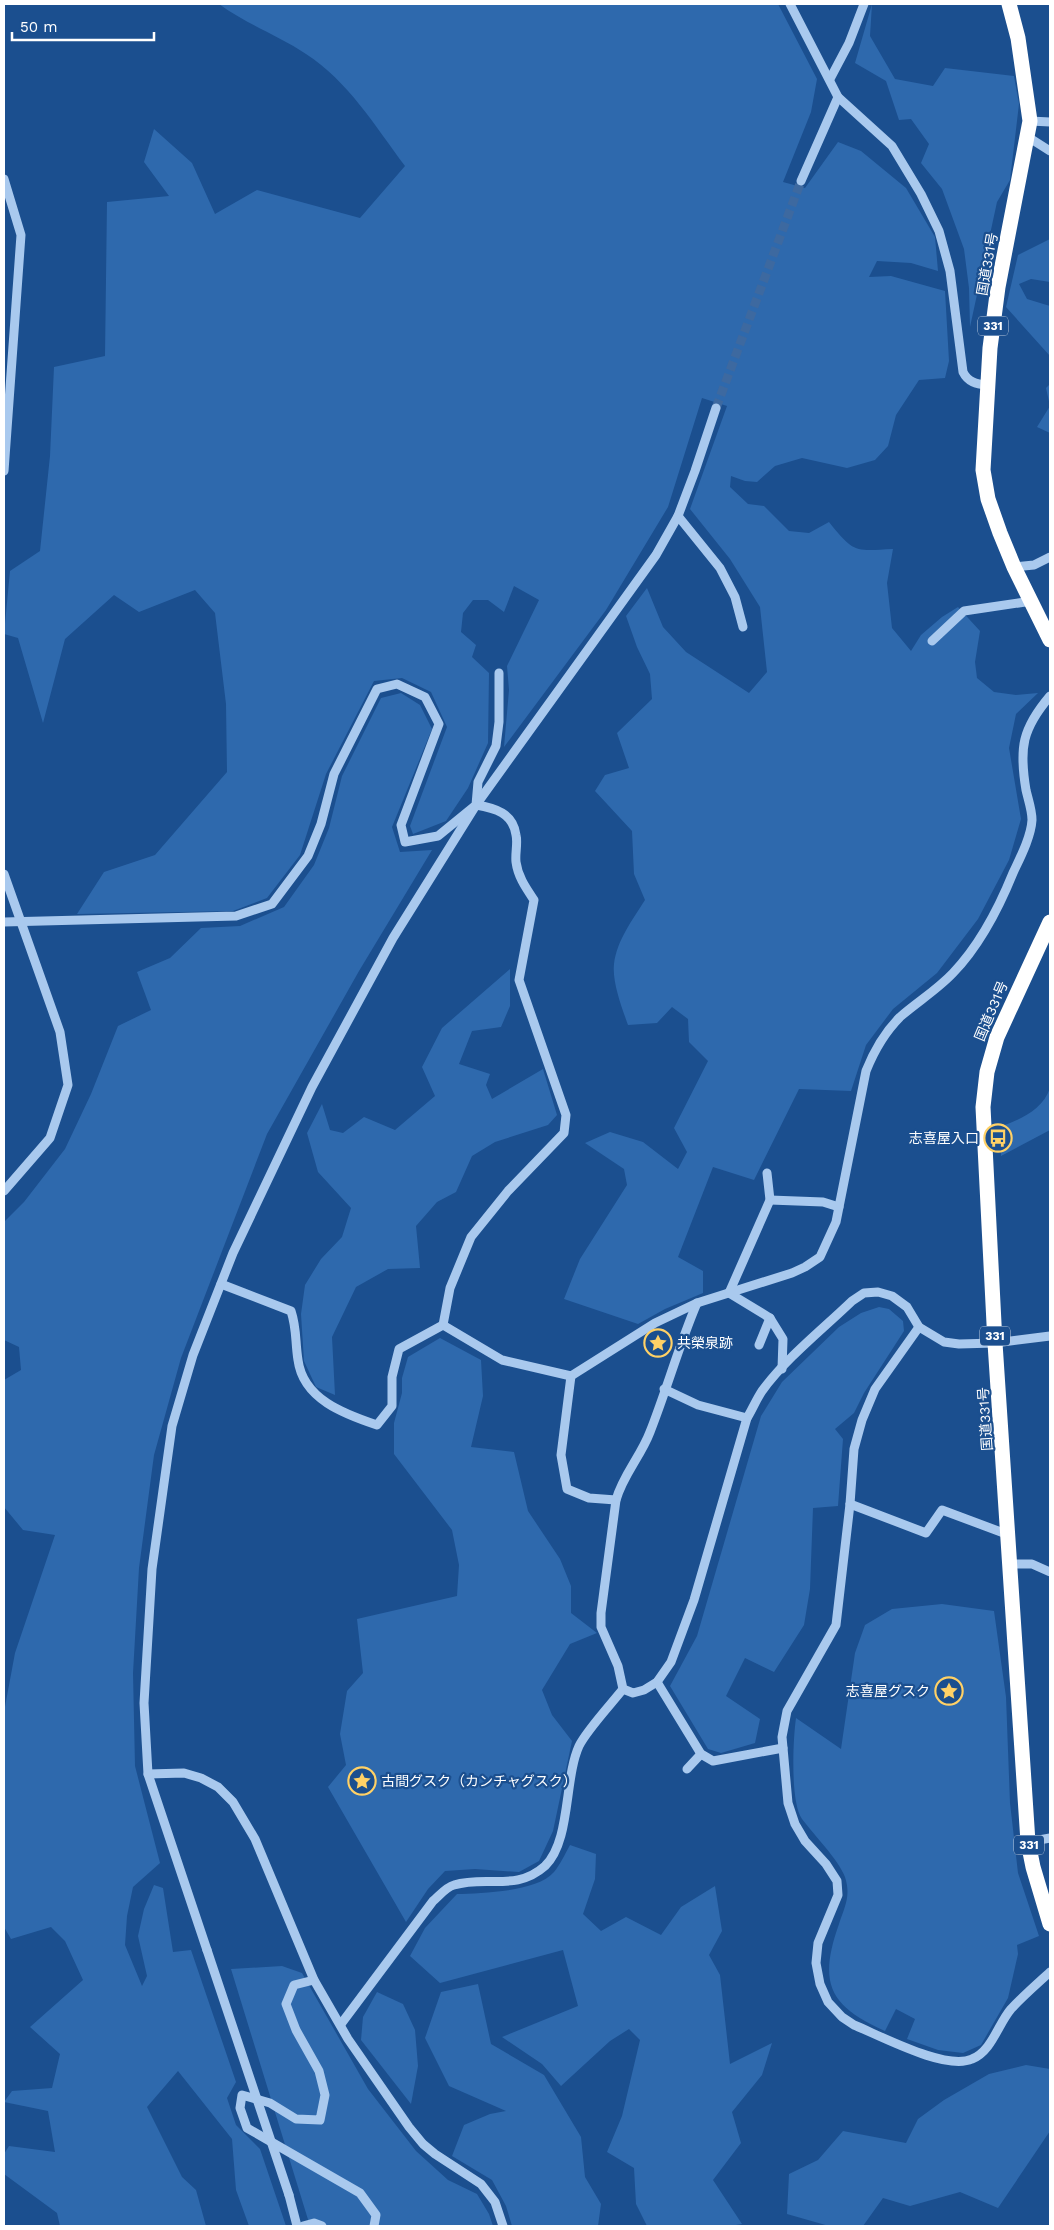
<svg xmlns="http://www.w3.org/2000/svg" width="1054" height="2230" viewBox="0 0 1054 2230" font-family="'Work Sans','Noto Sans JP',sans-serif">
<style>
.green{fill:#2e69ad}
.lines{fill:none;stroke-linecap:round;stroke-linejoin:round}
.minor-tunnel{stroke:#3d69a0;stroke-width:9;stroke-dasharray:9 4.5;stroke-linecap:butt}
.minor{stroke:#a9c9ee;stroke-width:9}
.highway{stroke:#fff;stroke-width:15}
.minor-bridge{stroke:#a9c9ee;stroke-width:9}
.labels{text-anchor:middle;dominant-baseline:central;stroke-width:4.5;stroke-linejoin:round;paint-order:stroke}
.shield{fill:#1b4f8f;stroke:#bbcadd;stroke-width:1}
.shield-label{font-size:12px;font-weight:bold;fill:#fff}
.street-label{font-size:14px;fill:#fff;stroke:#1b4f8f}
.poi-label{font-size:14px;fill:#fff;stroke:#1b4f8f;text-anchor:end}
</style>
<rect width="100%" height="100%" fill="#1b4f8f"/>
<g class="green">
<path d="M 219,4 L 778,4 L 817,79 L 811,112 L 783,182 L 805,188 L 838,142 L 861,151 L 906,188 L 935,237 L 938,271 L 911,263 L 877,261 L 869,277 L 891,276 L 945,291 L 949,361 L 945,378 L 919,380 L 896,415 L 888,446 L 875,460 L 847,468 L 802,458 L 775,466 L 757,482 L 745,481 L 731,476 L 730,487 L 748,504 L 764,506 L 789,531 L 809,533 L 829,522 C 854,553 854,551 893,549 L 887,583 L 892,628 L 911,651 L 921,635 L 942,617 L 958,607 L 980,631 L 975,662 L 977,678 L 994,692 L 1016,695 L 1038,693 L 1016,714 L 1009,748 L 1021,819 L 1009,860 L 978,919 L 937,973 L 893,1009 L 866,1045 L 851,1091 L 799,1089 L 754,1180 L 713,1167 L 678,1257 L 703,1271 L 703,1293 L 665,1309 L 638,1324 L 564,1299 L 580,1259 L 627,1185 L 624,1169 L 585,1143 L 610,1132 L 643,1142 L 678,1169 L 687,1152 L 674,1128 L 708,1061 L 689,1042 L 688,1019 L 672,1007 L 657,1023 L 628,1025 C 622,1008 612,982 614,964 C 617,940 633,919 645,900 L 634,874 L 632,831 L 595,791 L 605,775 L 629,768 L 617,733 L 652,699 L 650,674 L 637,647 L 626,616 L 647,588 L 663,627 L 686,652 L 749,693 L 767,672 L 760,607 L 730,559 L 690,509 L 727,406 L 702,398 L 668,507 L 606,610 L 504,747 L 509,690 L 507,666 L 539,600 L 514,586 L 504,612 L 488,600 L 473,600 L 463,613 L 461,632 L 476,645 L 472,657 L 489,673 L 488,743 L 468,788 L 446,821 L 413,834 L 410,826 L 447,727 L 431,692 L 402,678 L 374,681 L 326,774 L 300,855 L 267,898 L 233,911 L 77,914 L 104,872 L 155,855 L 227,772 L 226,704 L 215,613 L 195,590 L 139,612 L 114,595 L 65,639 L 43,723 L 18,638 L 4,634 L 10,571 L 40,551 L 50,456 L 54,367 L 105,356 L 107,202 L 169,196 L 144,162 L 154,129 L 192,163 L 215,214 L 257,190 L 360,218 L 405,166 C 375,126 348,81 306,54 C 278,35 246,24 219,4 Z"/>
<polygon points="872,4 870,36 895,79 933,86 945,68 1014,76 1019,104 1010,180 997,202 970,327 969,288 964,249 942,189 921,163 929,144 911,119 899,120 886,81 855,63"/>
<polygon points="1050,239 1050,282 1031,279 1019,284 1027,299 1050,306 1050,356 1006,307 1018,255"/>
<polygon points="1050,384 1050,433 1037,427 1050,406 1046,388"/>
<polygon points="401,693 420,705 432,729 392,827 400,852 432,850 359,971 267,1134 181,1358 154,1455 139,1568 133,1673 135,1766 160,1863 133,1887 127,1916 125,1945 142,1986 147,1976 138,1936 144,1909 154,1885 163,1888 173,1952 191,1950 236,2082 227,2098 236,2125 260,2149 286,2226 249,2226 236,2190 232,2139 178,2071 147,2107 182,2177 196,2190 206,2226 60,2226 57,2213 4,2174 4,2154 9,2146 55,2152 48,2111 4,2102 12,2091 52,2088 60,2054 30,2027 83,1980 65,1941 51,1927 11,1939 4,1927 4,1712 15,1653 55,1535 23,1530 4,1507 4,1380 21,1370 19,1347 4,1340 4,1222 24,1202 65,1149 91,1094 118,1026 151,1010 137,972 170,958 201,928 240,926 284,907 314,865 329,828 342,776 381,698"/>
<polygon points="510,969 510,1006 501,1027 472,1031 459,1064 490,1074 486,1085 492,1099 543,1069 557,1115 548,1125 495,1142 472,1156 456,1192 437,1202 416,1226 420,1268 388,1269 356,1287 332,1337 335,1395 316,1387 304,1361 301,1314 305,1285 321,1259 342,1237 351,1208 318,1172 307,1133 322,1104 330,1130 343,1133 364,1117 395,1130 435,1096 422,1067 442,1028"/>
<path d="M 1050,1088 L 1050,1130 L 1001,1156 L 1002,1126 C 1022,1119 1043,1109 1050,1088 Z"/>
<polygon points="879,1307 889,1309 903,1321 904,1331 864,1393 854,1413 835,1429 843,1439 838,1506 813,1508 810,1589 804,1625 774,1672 745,1658 726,1696 760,1719 755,1743 721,1753 708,1749 670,1686 697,1636 761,1416 782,1382 839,1327 861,1313"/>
<polygon points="440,1338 481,1360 483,1396 471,1447 514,1452 528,1511 560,1559 571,1586 571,1613 597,1633 570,1644 542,1690 552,1715 572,1741 553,1831 539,1861 519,1872 475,1869 445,1871 428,1889 406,1922 328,1787 346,1765 340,1734 347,1691 363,1673 357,1619 457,1596 459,1565 452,1530 394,1454 394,1423 402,1393 402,1378 408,1357"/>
<path d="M 942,1604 L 994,1611 L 1006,1697 L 1010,1803 L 1018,1873 L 1039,1936 L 1017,1945 L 1018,1954 L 1008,1998 L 981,2045 L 963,2053 L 938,2050 L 907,2039 L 915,2019 L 896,2009 L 885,2031 C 829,2006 818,1983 839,1924 C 845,1906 851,1896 845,1877 C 838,1859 814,1835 802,1819 C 790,1802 793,1739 796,1718 L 841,1749 L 855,1653 L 865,1625 L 892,1609 Z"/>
<path d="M 570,1845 L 596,1854 L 595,1879 L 583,1914 L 601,1931 L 626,1917 L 661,1935 L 681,1907 L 715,1886 L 722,1931 L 709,1955 L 720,1975 L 730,2064 L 772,2043 L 762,2075 L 732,2112 L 741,2143 L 713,2180 L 742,2224 L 730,2226 L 647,2226 L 636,2204 L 634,2168 L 607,2152 L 622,2116 L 640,2040 L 629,2029 L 610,2041 L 561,2086 L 542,2064 L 502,2037 L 578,2006 L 563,1950 L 440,1983 L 410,1956 L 425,1928 L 457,1894 C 482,1893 537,1892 554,1872 C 560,1865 565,1854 570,1845 Z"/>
<polygon points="282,1966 302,1973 368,2089 416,2151 448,2180 477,2194 489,2214 493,2226 310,2226 231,1969"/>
<polygon points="478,1984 491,2044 544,2075 581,2137 585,2177 601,2204 598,2226 512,2226 506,2206 492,2180 452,2156 464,2125 490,2114 506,2111 449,2086 425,2038 441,1992"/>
<polygon points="377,1992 403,2004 415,2030 418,2066 411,2104 361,2040 363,2017"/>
<polygon points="1026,2065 1050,2069 1050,2131 998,2208 960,2192 910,2206 883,2198 863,2226 829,2226 787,2214 789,2174 818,2160 843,2131 906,2143 918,2119 944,2100 989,2074"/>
</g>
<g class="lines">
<polyline class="minor-tunnel" points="716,408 801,181"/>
<g class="minor">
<path d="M 790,4 L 838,97 L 892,146 L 921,194 L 939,231 L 950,271 L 963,372 C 968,382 976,384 987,385"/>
<polyline points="830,79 849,43 864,4"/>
<polyline points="1030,121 1050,122"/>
<polyline points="1028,137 1050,151"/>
<polyline points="4,179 21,235 4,471"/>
<polyline points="801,181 838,97"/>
<polyline points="678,516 720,568 735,597 743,627"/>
<polyline points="1014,567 1034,565 1050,557"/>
<polyline points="932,641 964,611 1032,601"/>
<path d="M 476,805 C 495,808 513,813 516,835 C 518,843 515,853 516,862 C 518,877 526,888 534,900 L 519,980 L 566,1115 L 564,1133 L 508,1191 L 471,1237 L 450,1288 L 443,1325 L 502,1360 L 571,1376 L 655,1323 L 697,1303 L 792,1273 L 805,1267 L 820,1257 L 836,1222 L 866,1071 C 874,1051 885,1032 900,1017 C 917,1002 937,990 953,973 C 980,945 998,910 1013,873 C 1020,858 1031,837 1032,820 C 1032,810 1028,799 1026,790 C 1019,748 1022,729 1050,696"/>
<polyline points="4,874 60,1032 68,1085 50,1138 4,1191"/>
<polyline points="4,922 236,916 272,904 308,856 321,824 334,774 377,689 397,684 425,697 439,724 401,825 405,842 438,836 476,805 478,782 496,746 499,722 499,673"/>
<polyline points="767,1173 770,1200 729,1293 770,1318 783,1339 782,1369"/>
<polyline points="770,1200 823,1202 839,1207"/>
<path d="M 221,1284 L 291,1311 C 297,1329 295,1342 298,1360 C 303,1399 344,1414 377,1425 L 392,1406 L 392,1377 L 399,1349 L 443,1325"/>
<path d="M 697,1303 C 679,1345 667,1389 650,1432 C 641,1456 623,1475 616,1500 L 601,1613 L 601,1627 L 618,1666 L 623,1689 L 633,1693 L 644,1690 L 657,1682 L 671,1662 L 694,1600 L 747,1418 C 752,1410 756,1400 762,1391 C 786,1358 823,1329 852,1301 L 864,1293 L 878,1292 L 892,1296 L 907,1307 L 919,1327 L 944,1342 L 959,1344 L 995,1343 L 1050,1336"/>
<path d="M 919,1327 L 875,1389 L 862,1420 L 854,1449 L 850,1504 L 836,1625 L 787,1711 L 782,1737 L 788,1803 L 795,1824 L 805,1841 L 826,1864 L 837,1881 L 838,1895 L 818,1943 L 816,1963 L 820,1984 L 828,2002 L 842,2017 L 854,2025 C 881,2036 946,2071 972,2059 C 992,2051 998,2024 1011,2009 C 1023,1996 1037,1984 1050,1972"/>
<polyline points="759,1345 770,1318"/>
<polyline points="571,1376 561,1455 567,1489 589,1498 616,1500"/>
<polyline points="664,1389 698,1405 747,1418"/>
<polyline points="850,1504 926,1533 942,1510 1009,1535"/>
<polyline points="1011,1564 1032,1564 1050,1572"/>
<polyline points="657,1682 701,1754 713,1761 783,1748"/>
<polyline points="687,1769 701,1754"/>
<polyline points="148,1774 184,1773 201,1778 218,1787 233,1802 255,1839 314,1980 348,2039 409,2127 423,2144 435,2154 481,2184 495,2202 503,2226"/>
<polyline points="1028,1842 1050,1838"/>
<polyline points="207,1950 148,1774 144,1703 152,1569 172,1426 193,1355 233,1253 312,1087 393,938 476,805 656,555 678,516 695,471 716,408"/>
<polyline points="314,1980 294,1985 286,2004 296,2030 319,2071 325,2095 320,2120 296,2119 270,2103 242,2095 240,2108 247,2128 360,2193 376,2215 374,2226"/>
<path d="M 341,2024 L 433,1901 C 439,1896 446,1887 454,1885 C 486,1875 516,1892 545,1866 C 571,1841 564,1779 579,1746 C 586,1731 612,1703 623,1689"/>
<polyline points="289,2195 297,2226"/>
<polyline points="303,2226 314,2223 322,2226"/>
</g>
<g class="highway">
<polyline points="1009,4 1018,38 1030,121 998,287 990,348 983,470 988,499 1000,533 1014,567 1050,640"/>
<polyline points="1050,922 997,1037 987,1072 983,1107 995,1343 1028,1842 1033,1867 1050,1924"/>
</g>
<polyline class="minor-bridge" points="207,1950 289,2195"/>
</g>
<defs>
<g id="bus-ring" transform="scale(1.4375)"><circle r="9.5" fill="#1b4f8f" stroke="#ffd166" stroke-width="1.5"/><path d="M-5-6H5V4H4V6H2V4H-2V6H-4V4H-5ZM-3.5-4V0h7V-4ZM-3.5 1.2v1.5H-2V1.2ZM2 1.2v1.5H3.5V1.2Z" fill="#ffd166"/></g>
<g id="sight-ring" transform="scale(1.4375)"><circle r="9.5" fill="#1b4f8f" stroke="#ffd166" stroke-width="1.5"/><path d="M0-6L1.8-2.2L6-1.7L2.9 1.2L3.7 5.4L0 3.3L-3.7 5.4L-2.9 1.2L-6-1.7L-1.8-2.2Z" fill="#ffd166"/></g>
</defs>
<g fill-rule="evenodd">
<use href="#bus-ring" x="998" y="1138"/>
<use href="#sight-ring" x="658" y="1343"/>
<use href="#sight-ring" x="949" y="1691"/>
<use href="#sight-ring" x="362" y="1781"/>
</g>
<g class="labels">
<g class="shield">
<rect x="978" y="316.5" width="30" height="19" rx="4"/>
<rect x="980" y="1326.5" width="30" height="19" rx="4"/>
<rect x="1014" y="1835.5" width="30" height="19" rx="4"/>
</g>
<g class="shield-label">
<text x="993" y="326">331</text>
<text x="995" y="1336">331</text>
<text x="1029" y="1845">331</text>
</g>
<g class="street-label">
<text transform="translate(987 264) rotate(-80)">国道331号</text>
<text transform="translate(991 1011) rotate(-67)">国道331号</text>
<text transform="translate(985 1419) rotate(-94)">国道331号</text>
</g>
<g class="poi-label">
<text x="979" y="1138">志喜屋入口</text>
<text x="677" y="1343" text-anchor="start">共榮泉跡</text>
<text x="930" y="1691">志喜屋グスク</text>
<text x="381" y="1781" text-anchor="start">古間グスク（カンチャグスク）</text>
</g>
</g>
<rect width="1054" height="2230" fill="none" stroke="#ffffff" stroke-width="10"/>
<path d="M12 32v8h142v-8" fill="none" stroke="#ffffff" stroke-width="2.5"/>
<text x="20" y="32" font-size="15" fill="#ffffff" stroke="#1b4f8f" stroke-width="4" paint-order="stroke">50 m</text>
</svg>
